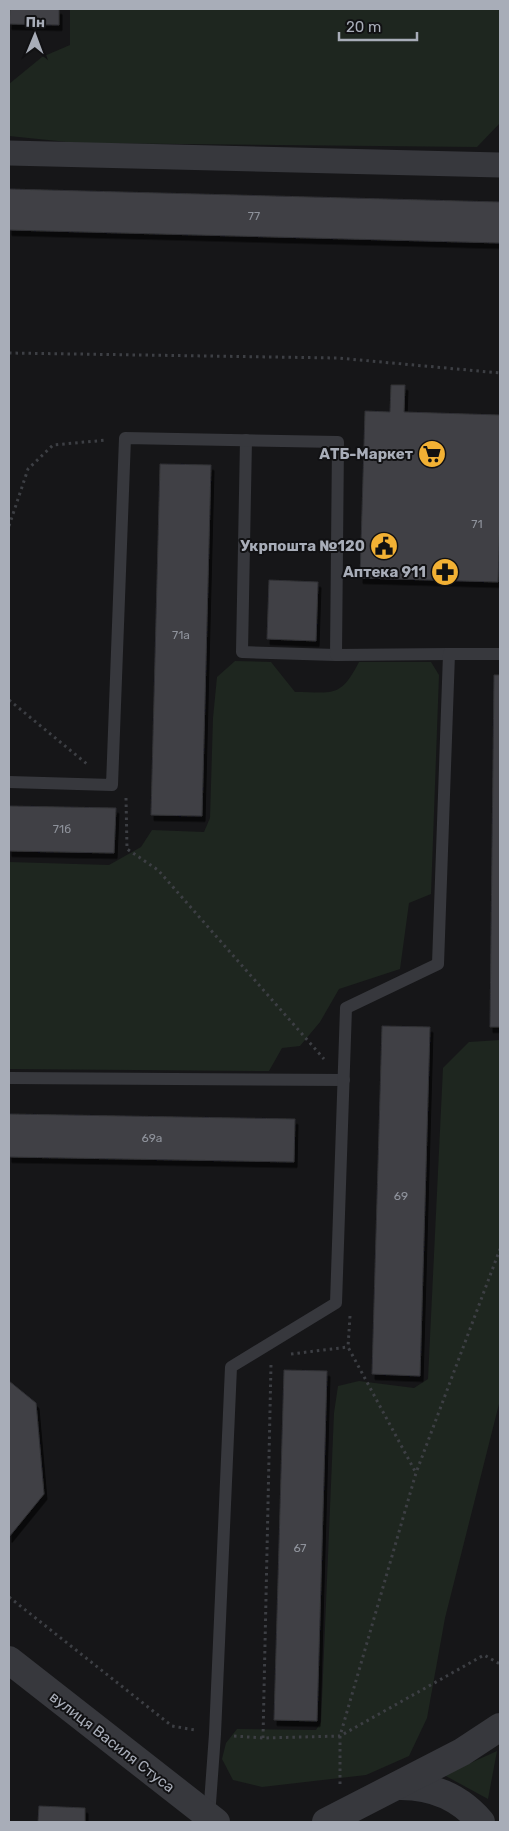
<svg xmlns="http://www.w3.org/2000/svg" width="509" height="1831" viewBox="0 0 509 1831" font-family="Rubik,sans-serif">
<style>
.green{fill:#1e261f}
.building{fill:#404145;stroke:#303034;filter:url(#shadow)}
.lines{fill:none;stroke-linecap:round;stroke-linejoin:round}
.path{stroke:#3d3f44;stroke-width:3;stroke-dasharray:2.5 4;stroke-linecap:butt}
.service{stroke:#37383d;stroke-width:12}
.minor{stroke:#37383d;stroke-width:25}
.tertiary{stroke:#37383d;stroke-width:28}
.labels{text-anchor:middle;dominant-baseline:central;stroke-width:4;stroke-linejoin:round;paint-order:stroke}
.number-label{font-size:12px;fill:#8e929b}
.poi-label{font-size:15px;font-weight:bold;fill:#a8adb8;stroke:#111113;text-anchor:end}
.street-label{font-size:15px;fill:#a8adb8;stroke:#111113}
</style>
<defs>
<filter id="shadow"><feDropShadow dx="3" dy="5.5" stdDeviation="0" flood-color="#0009"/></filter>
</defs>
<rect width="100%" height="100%" fill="#161618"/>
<g class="green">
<polygon points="70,9 500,9 500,123 477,147 77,143 9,136 9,84 42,57 70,45"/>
<path d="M 235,661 L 271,662 L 295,692 C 333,692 340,699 359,662 L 431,662 L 439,675 L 431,894 L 409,903 L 400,969 L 339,989 L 320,1022 L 300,1046 L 282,1048 L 269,1071 L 9,1069 L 9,862 L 109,865 L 141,847 L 152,830 L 204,832 L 210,818 L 213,718 L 217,677 Z"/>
<polygon points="500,1040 500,1400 445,1618 427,1718 409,1756 366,1775 262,1787 233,1780 222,1759 226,1743 237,1729 316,1730 321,1722 334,1413 338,1386 359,1381 414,1388 428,1379 443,1068 469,1042"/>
<polygon points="497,1751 488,1799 444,1775"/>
</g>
<g class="building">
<polygon points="10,9 59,9 59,25 9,24"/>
<polygon points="9,189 500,202 500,243 9,230"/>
<polygon points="391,385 405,385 404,412 500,415 500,517 498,582 360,578 365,411 390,412"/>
<polygon points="160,464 211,465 202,816 151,815"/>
<polygon points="269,580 318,582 316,641 267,639"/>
<polygon points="494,675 500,675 500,1027 490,1027"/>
<polygon points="9,806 116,808 114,853 9,851"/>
<polygon points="382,1026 430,1027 420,1376 372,1374"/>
<polygon points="9,1114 295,1119 294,1162 9,1157"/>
<polygon points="284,1370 327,1371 317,1721 274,1720"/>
<polygon points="9,1381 36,1403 44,1494 9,1537"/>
<polygon points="39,1806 85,1808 85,1822 38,1822"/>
</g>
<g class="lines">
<g class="path">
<polyline points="9,353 338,358 500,373"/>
<polyline points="9,526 28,469 53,445 107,440"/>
<polyline points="9,700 87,764"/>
<polyline points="126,798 127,849 158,870 324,1059"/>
<polyline points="350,1316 348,1347 416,1473"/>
<polyline points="291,1354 348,1347"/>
<polyline points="9,1597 172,1726 195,1730"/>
<polyline points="234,1736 263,1738 340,1736 484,1655 500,1664"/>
<polyline points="263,1738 271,1364"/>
<polyline points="340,1784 340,1736 416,1473 500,1249"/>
</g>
<g class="service">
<polyline points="246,440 242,652 336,655"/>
<polyline points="9,782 112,785 125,438 338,442 336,655 449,654"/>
<polyline points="9,1078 344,1080"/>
<polyline points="209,1817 215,1734 231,1367 336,1303 346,1008 438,964 449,654 500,654"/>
</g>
<polyline class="minor" points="9,153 500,165"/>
<g class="tertiary">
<polyline points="9,1660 216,1822"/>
<path d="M 397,1786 C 430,1785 459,1796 481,1822"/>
<polyline points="326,1822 462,1752 500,1727"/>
</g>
</g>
<defs>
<g id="supermarket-disc" transform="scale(1.4375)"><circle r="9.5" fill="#f2b134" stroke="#111113"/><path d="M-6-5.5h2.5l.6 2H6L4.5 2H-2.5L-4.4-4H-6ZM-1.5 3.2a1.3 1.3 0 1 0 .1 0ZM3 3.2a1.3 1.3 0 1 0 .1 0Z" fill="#111"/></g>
<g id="civic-disc" transform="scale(1.4375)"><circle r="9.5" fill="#f2b134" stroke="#111113"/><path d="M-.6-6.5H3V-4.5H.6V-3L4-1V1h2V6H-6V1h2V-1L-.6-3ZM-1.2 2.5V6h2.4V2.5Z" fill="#111"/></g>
<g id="pharmacy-disc" transform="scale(1.4375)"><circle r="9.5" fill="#f2b134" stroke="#111113"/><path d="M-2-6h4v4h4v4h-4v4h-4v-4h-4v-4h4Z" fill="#111"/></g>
</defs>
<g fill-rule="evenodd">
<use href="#supermarket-disc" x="432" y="454"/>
<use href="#civic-disc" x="384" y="546"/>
<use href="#pharmacy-disc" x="445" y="572"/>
</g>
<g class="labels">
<g class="number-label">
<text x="254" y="216">77</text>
<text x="477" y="524">71</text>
<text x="181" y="635">71а</text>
<text x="62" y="829">71б</text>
<text x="152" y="1138">69а</text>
<text x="401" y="1196">69</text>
<text x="300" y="1548">67</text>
</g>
<g class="poi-label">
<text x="413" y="454">АТБ-Маркет</text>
<text x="365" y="546">Укрпошта №120</text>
<text x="426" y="572">Аптека 911</text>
</g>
<g class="street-label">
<text transform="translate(112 1742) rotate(38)">вулиця Василя Стуса</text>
</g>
</g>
<rect width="509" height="1831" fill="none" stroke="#a8adb8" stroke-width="20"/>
<g transform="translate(35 35) rotate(1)" stroke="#111113" stroke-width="4" paint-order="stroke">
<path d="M0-4L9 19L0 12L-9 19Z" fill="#a8adb8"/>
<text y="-8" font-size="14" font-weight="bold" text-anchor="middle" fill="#a8adb8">Пн</text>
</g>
<path d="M339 32v8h78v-8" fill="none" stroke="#a8adb8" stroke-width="2.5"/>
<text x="346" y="32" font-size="15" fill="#a8adb8" stroke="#111113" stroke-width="4" paint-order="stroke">20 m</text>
</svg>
